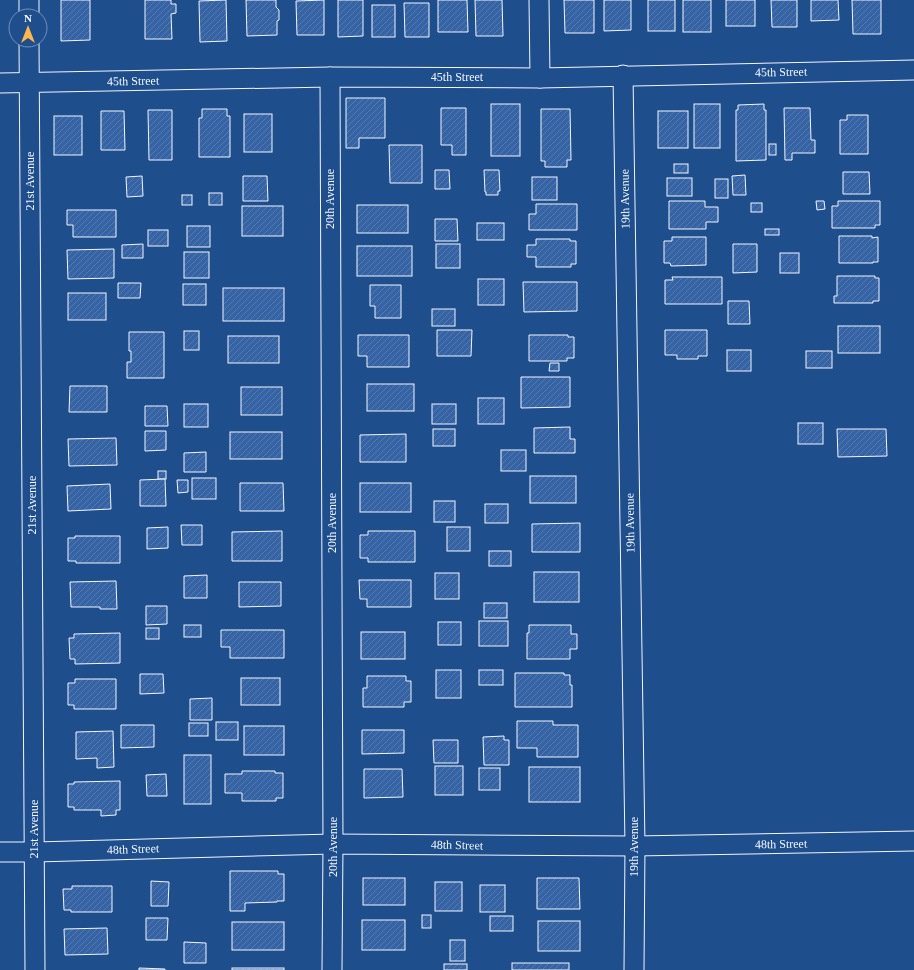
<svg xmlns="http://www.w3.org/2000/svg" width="914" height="970" viewBox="0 0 914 970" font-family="'Times New Roman',serif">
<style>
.building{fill:url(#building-hatch);stroke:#f2f6ff}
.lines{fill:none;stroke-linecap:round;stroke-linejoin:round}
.minor-casing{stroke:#f2f6ff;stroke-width:21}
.minor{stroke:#1f4e8c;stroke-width:19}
.labels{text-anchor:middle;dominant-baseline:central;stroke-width:3;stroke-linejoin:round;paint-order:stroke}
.street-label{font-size:12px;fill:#f2f6ff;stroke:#1f4e8c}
</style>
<defs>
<pattern id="building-hatch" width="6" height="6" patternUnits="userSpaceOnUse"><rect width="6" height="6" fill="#3563a3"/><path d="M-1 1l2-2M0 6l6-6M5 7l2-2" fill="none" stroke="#537ab1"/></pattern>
</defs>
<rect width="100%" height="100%" fill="#1f4e8c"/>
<g class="building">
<polygon points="61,0 90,0 90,40 61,41"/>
<polygon points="145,0 171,0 171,4 176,4 176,13 171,14 172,39 145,39"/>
<polygon points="226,0 227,41 200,42 199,1"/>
<polygon points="246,0 276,0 276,7 279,10 279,20 277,21 277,35 247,36"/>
<polygon points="324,0 324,35 297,35 296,1"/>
<polygon points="338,0 363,0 363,36 338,37"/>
<polygon points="438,0 467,0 468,32 438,32"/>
<polygon points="475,0 502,0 503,36 476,36"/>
<polygon points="564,0 594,0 594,33 565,33"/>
<polygon points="604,0 631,0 631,30 604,31"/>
<rect x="648" y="0" width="27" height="31"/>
<rect x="683" y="0" width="28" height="32"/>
<rect x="726" y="0" width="29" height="26"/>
<polygon points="771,0 797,0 797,27 772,27"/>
<polygon points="811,0 838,0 839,20 811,21"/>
<polygon points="852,0 881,0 881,34 853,34"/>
<polygon points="404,3 429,3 429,37 405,37"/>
<rect x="372" y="5" width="23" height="32"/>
<polygon points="346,98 385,98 385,138 359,138 359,148 346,148"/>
<rect x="491" y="104" width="29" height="52"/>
<rect x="694" y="104" width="26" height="44"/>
<polygon points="764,104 764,110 766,110 766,160 736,161 736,110 738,110 738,105"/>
<polygon points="441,108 466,108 466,155 452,155 452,145 441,145"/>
<polygon points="784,108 810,108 811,140 815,140 815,153 792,153 792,160 785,160"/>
<polygon points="202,109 227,109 227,116 230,116 230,157 199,157 199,118 202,118"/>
<polygon points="541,109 570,109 571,160 567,160 567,167 545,167 545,161 541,161"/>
<polygon points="148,110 172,110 172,160 149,160"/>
<polygon points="101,111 124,111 125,150 101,150"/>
<rect x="658" y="111" width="30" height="37"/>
<rect x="244" y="114" width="28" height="38"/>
<polygon points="847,115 868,115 868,154 840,154 840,120 847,120"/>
<rect x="54" y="116" width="28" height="39"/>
<rect x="769" y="144" width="7" height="11"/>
<polygon points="389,145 422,145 422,183 390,183"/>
<rect x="674" y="164" width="14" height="9"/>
<polygon points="435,170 449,170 450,189 435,189"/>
<polygon points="484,170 499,170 500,191 498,191 498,195 486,195 486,192 485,192"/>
<polygon points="843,172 869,172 870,194 843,194"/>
<polygon points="745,175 746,195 733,195 732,176"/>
<polygon points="142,176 143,196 127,197 126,177"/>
<polygon points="243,176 267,176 268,201 243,201"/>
<rect x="532" y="177" width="25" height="23"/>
<rect x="667" y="178" width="25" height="18"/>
<rect x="715" y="179" width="13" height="19"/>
<rect x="209" y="193" width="13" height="12"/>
<rect x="182" y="195" width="10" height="10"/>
<polygon points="669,201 705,201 705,207 718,207 718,222 706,222 706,229 669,229"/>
<polygon points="816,201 824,201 825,209 817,210"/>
<polygon points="838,201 880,201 880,225 875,225 875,228 832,228 832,206 838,206"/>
<rect x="751" y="203" width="11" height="9"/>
<polygon points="536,204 577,204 577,230 529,230 529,214 536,214"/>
<rect x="357" y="205" width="51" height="28"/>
<rect x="242" y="206" width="41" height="30"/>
<polygon points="67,210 116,210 116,237 73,237 73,225 67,225"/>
<polygon points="435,219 457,219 458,241 435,241"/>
<rect x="477" y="223" width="27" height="17"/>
<rect x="187" y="226" width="23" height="21"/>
<rect x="765" y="229" width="14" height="6"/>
<rect x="148" y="230" width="20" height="16"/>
<polygon points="839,236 872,236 872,238 878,237 878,262 873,262 873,263 839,263"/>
<polygon points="672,237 706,237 706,265 671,266 670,263 664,263 664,241 672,241"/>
<polygon points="536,239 570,239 570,241 576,241 576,264 571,264 571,267 536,267 536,257 527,257 527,245 536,245"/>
<polygon points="143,244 143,258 122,258 122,245"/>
<rect x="436" y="244" width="24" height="24"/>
<polygon points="733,244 757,244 757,272 733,273"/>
<rect x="357" y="246" width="55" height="30"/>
<polygon points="114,249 114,278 68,279 67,250"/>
<rect x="184" y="252" width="25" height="26"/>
<rect x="780" y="253" width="19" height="20"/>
<polygon points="837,276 875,276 875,278 879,278 879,301 873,301 873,303 834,303 834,296 837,296"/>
<polygon points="672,277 722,277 722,304 665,304 665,280 673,280"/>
<rect x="478" y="279" width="26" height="26"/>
<polygon points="523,282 577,282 577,311 524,312"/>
<polygon points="118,283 141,283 140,298 118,298"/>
<rect x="183" y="284" width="23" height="21"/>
<polygon points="370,285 401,285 401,318 375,318 375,306 370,306"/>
<rect x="223" y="288" width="61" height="33"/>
<rect x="68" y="293" width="38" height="27"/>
<polygon points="728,301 749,301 750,324 728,324"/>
<rect x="432" y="309" width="23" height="17"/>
<rect x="838" y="326" width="42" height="27"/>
<polygon points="437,330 472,330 471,356 437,356"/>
<polygon points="665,330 707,330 707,356 698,356 698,359 677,359 677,355 665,355"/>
<rect x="184" y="331" width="15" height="19"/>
<polygon points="129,332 164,332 164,378 127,378 127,362 131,362 131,351 129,351"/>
<polygon points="358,335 409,335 409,367 367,367 367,356 358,356"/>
<polygon points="529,335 568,335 568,337 574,337 574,358 567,358 567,361 529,361"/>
<rect x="228" y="336" width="51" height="27"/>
<rect x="727" y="350" width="24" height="21"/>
<rect x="806" y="351" width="26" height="17"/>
<polygon points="550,363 559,363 559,371 549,371"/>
<polygon points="521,377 570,377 570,407 521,408"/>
<rect x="367" y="384" width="47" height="27"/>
<polygon points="70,386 107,386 107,412 69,412"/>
<rect x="241" y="387" width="41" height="28"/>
<rect x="478" y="398" width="26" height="26"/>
<rect x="184" y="404" width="24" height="23"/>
<rect x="432" y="404" width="24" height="20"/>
<polygon points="145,406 167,406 168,426 145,426"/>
<rect x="798" y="423" width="25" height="21"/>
<polygon points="570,427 570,439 575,439 575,453 534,453 534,428"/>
<rect x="433" y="429" width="22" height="17"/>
<polygon points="837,429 886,429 887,456 838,457"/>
<polygon points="145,431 166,431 166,450 145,451"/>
<rect x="230" y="432" width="52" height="27"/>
<polygon points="406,434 406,462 360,462 360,435"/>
<polygon points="116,438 117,465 69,466 68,439"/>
<rect x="501" y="450" width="25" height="21"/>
<polygon points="206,452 206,472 184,472 184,453"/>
<rect x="158" y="471" width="8" height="8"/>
<rect x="530" y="476" width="46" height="27"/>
<rect x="192" y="478" width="24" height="21"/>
<polygon points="165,479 166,506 140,506 140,480"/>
<polygon points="177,480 188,480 188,492 178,493"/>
<polygon points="240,483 283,483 284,511 240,511"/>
<rect x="360" y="483" width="51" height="29"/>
<polygon points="110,484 111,509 68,511 67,486"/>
<rect x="434" y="501" width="21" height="21"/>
<rect x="485" y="504" width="23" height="19"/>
<polygon points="580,523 580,552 532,552 532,524"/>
<polygon points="181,525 202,525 202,545 182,545"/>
<polygon points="168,527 168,548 147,549 147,528"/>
<rect x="447" y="527" width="23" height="24"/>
<polygon points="282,531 282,561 232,561 232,532"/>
<polygon points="368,531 415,531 415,562 368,562 368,558 360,558 360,535 368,535"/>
<polygon points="75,536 120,536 120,563 76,563 76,561 68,561 68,538 75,538"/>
<rect x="489" y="551" width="22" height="15"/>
<rect x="534" y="572" width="45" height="30"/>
<rect x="435" y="573" width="24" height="26"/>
<polygon points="207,575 207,598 184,598 184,576"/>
<polygon points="359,580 411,580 411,607 367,607 367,599 360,599"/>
<polygon points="116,581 117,609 100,609 100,607 71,607 70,582"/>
<polygon points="239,582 281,582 281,606 239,607"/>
<rect x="484" y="603" width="23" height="15"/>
<polygon points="146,606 167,606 167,624 146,625"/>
<rect x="479" y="621" width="29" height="25"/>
<rect x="438" y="622" width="23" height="23"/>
<rect x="184" y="625" width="17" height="12"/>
<polygon points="529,625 571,625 571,634 577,634 577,649 570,649 570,659 527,659 527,633 529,633"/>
<rect x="146" y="628" width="13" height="11"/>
<polygon points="221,630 284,630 284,658 230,658 230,647 221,647"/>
<rect x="361" y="632" width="44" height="27"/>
<polygon points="120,633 120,663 75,664 75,659 70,659 69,638 74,638 74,634"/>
<rect x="436" y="670" width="25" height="28"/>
<rect x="479" y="670" width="24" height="15"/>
<polygon points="515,673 564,673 564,675 570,675 570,685 572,685 572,707 515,707"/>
<polygon points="140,674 163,674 164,693 140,694"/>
<polygon points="367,676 406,676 406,681 411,681 411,702 404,702 404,707 363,707 363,688 367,688"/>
<rect x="241" y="678" width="39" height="27"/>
<polygon points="75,679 116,679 116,709 74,709 74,705 68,705 68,683 75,683"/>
<polygon points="212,698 212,720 190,720 190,699"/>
<polygon points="517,721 553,721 553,725 578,725 578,757 537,757 537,748 517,748"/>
<rect x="216" y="722" width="22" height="18"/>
<rect x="189" y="723" width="19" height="13"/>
<polygon points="121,725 154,725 154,747 121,748"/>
<rect x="244" y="726" width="40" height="29"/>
<polygon points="362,730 404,730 404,753 362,754"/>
<polygon points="113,731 114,767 97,768 97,758 76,759 76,732"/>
<polygon points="504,736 504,740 509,740 509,765 484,765 483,737"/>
<polygon points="433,740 458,740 458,763 434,763"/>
<rect x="184" y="755" width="27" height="49"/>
<rect x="435" y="766" width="28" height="29"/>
<rect x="529" y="767" width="51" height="35"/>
<rect x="479" y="768" width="21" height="22"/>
<polygon points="364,769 402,769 403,797 364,798"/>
<polygon points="242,771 275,771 275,773 283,773 283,798 276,798 276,801 242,801 242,793 225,793 225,774 242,774"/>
<polygon points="166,774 167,796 147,796 146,775"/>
<polygon points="120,781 120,810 116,810 116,815 101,816 101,810 74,810 74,807 68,807 68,784 74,784 74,782"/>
<polygon points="230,871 278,871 278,874 284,874 284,901 277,901 277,902 245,903 245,911 230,911"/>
<rect x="363" y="878" width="42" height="27"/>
<polygon points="537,878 579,878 580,909 537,909"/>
<polygon points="151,881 169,882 168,906 151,906"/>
<rect x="435" y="882" width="27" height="29"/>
<rect x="480" y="885" width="25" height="27"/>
<polygon points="72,886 112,886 112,912 71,912 71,910 64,910 63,889 72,889"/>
<rect x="422" y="915" width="9" height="13"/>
<rect x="490" y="916" width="23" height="15"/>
<polygon points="146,918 168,918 167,940 146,940"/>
<rect x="362" y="920" width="43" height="30"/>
<rect x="538" y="921" width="42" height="30"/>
<rect x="232" y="922" width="52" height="28"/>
<polygon points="107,928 108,954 65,955 64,929"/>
<rect x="450" y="940" width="15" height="21"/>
<polygon points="184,942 206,943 206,963 184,963"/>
<rect x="512" y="963" width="57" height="7"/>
<rect x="444" y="964" width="23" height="6"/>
<polygon points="139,968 165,969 165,970 139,970"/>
<rect x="232" y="968" width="52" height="2"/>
</g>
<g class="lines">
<g class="minor-casing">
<g id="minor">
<polyline points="539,0 540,78"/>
<polyline points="29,16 29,0"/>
<polyline points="29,40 35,970"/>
<polyline points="623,75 635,846 634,970"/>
<polyline points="330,77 333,844 332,970"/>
<polyline points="0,83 330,77 540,78 914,70"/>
<polyline points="0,852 35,852 333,844 635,846 914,841"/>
</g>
</g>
<use href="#minor" class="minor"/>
</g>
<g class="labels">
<g class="street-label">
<text transform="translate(781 72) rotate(-1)">45th Street</text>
<text x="457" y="77">45th Street</text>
<text transform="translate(133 81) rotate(-1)">45th Street</text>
<text transform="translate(30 181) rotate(-90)">21st Avenue</text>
<text transform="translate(330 199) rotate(-90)">20th Avenue</text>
<text transform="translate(625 199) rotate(-91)">19th Avenue</text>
<text transform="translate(32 505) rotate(-90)">21st Avenue</text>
<text transform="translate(332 523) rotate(-90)">20th Avenue</text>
<text transform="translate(630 523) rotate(-91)">19th Avenue</text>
<text transform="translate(34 829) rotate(-90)">21st Avenue</text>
<text transform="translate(781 844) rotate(-1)">48th Street</text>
<text transform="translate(457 845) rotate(1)">48th Street</text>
<text transform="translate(333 847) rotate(-90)">20th Avenue</text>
<text transform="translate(634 847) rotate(-90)">19th Avenue</text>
<text transform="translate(133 849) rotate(-2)">48th Street</text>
</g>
</g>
<g transform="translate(28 28)"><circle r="19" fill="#1f4e8c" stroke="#7391ba"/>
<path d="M0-3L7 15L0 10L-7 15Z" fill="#ffb74d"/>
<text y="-6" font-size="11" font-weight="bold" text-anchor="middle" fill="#f2f6ff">N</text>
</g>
</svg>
